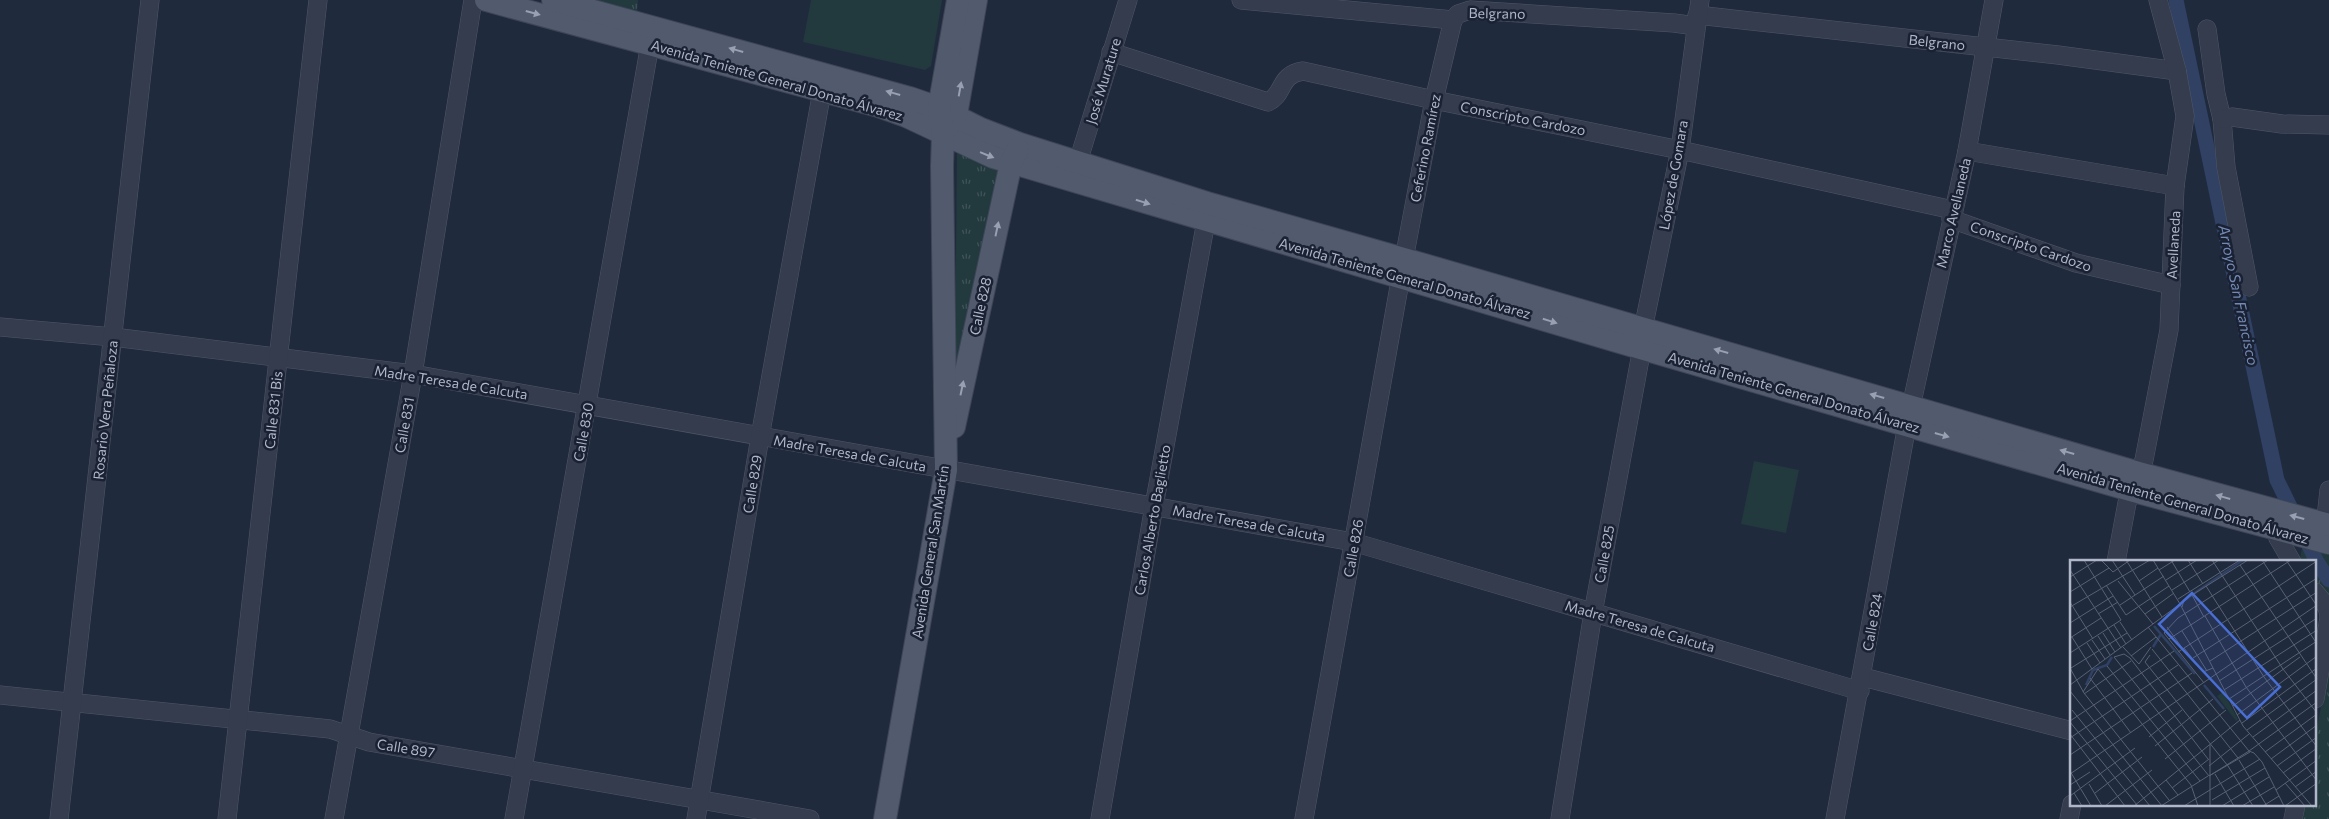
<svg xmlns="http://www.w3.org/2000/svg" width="2329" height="819" viewBox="0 0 2329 819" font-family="Commissioner,sans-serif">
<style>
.grass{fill:url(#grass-tufts)}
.pitch{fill:#22393e}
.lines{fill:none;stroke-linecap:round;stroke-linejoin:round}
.canal{stroke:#304164;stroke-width:15}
.minor-casing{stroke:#4f5768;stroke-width:19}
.major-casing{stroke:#3d4556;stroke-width:24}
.minor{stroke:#343c4d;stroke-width:18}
.major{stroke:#515b6d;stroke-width:22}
.oneway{fill:#98a0b2}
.labels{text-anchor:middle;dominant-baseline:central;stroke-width:5;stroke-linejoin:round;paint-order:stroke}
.street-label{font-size:14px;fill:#afb7c9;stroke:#192132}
.water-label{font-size:15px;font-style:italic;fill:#748ab4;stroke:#192132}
.inset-river{fill:none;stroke:#304164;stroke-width:2.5}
.inset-road{fill:none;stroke:#596275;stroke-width:1}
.view{fill:#496ed4;fill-opacity:0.15;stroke:#496ed4;stroke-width:2.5}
.inset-edge{fill:none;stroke:#afb7c9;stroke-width:2.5}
</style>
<defs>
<pattern id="grass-tufts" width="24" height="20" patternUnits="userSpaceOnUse" patternTransform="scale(1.25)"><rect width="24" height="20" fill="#22393e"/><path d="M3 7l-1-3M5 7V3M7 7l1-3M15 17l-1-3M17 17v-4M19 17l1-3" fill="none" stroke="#405359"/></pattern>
</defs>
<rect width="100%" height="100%" fill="#202a3d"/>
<g class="grass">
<polygon points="591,0 638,0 637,12"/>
<polygon points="957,151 1004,174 961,368 955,365"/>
<polygon points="2303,543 2329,550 2329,596 2315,579 2315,562 2302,561 2300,559"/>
<polygon points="2329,666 2329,819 2300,819 2302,805 2315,805 2315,738"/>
</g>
<g class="pitch">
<polygon points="811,0 942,0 931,66 925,70 803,42"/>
<polygon points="1754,461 1799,470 1786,533 1741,524"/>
</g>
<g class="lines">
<polyline class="canal" points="2176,0 2277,480 2317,562 2329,580"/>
<g class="minor-casing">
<g id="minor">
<polyline points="1241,0 1453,20 1458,14 1470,10 1674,23 1696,26"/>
<polyline points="1697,15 2058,55 2177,71"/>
<polyline points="2207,29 2216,94 2222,119 2226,167 2249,287"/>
<path d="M 1111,52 L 1268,102 C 1285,94 1278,75 1303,71 L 1434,100 L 1680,150 L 1953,210"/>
<polyline points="2222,119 2232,117 2282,124 2329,125"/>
<polyline points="1967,151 2175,186"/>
<polyline points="1078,162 1128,0"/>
<polyline points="1951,219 2076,263 2171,285"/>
<polyline points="0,327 113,337 413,374 1353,542 1860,691"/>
<polyline points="2272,520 2278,538 2292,562"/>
<polyline points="2324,537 2329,490"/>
<polyline points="2116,562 2127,503 2144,460 2169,330 2175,186 2185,116 2177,71 2158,0"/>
<polyline points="2315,592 2327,607 2329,615"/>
<polyline points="1863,677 2072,731"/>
<polyline points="0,695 330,729 369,742 810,819"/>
<polyline points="2315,699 2329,618"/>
<polyline points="59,819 150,0"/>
<polyline points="227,819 318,0"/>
<polyline points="334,819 413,374 473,0"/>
<polyline points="514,819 650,44"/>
<polyline points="696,819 760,437 822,91"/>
<polyline points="1100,819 1154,506 1206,221"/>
<polyline points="1304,819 1404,259 1434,100 1453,20"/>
<polyline points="1560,819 1593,613 1642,348 1643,329 1680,150 1700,0"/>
<polyline points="1835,819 1907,425 1967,151 1994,0"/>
<polyline points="2069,819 2072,804"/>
<polyline points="2293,819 2296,805"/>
</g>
</g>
<g class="major-casing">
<g id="major">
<polyline points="486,0 878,106 906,116 993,157 1623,343 2130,490 2329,543"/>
<polyline points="553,0 910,98 939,108 981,129 1020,144 1207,203 1404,259 2139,473 2329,525"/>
<polyline points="948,126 956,115 976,0"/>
<polyline points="954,427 1011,163 1018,149"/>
<polyline points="885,819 946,470 942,166 943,133 939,108 958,0"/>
</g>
</g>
<use href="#minor" class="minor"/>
<use href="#major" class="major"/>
</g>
<defs><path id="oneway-solid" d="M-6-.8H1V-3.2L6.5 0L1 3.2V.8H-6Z" transform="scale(1.25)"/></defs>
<g class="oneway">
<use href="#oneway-solid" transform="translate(533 13) rotate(15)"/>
<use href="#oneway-solid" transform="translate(736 50) rotate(-164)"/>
<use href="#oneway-solid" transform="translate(960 89) rotate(-80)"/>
<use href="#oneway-solid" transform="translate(893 93) rotate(-164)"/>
<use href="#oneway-solid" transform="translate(987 155) rotate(22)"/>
<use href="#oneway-solid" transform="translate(1143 202) rotate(17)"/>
<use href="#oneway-solid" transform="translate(997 229) rotate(-78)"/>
<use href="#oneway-solid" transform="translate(1550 321) rotate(17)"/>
<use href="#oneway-solid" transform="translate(1721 351) rotate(-164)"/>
<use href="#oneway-solid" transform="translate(962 388) rotate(-78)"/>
<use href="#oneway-solid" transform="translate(1877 396) rotate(-164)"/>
<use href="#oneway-solid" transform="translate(1942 435) rotate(16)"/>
<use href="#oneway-solid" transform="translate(2067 452) rotate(-164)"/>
<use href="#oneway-solid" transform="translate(2223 497) rotate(-164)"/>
<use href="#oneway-solid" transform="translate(2297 517) rotate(-165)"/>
</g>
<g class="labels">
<g class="street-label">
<text transform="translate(1497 13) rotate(1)">Belgrano</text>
<text transform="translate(1937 42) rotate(6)">Belgrano</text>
<text transform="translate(777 80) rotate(16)">Avenida Teniente General Donato Álvarez</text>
<text transform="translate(1103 81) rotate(-73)">José Murature</text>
<text transform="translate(1523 118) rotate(11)">Conscripto Cardozo</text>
<text transform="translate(1425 148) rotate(-79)">Ceferino Ramírez</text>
<text transform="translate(1673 175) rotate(-80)">López de Gomara</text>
<text transform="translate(1953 213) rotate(-77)">Marco Avellaneda</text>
<text transform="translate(2173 245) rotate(-87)">Avellaneda</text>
<text transform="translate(2031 246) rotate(19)">Conscripto Cardozo</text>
<text transform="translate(1405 278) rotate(16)">Avenida Teniente General Donato Álvarez</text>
<text transform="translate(980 306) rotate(-78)">Calle 828</text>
<text transform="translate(451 382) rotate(9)">Madre Teresa de Calcuta</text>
<text transform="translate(1794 392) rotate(16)">Avenida Teniente General Donato Álvarez</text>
<text transform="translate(105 410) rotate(-84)">Rosario Vera Peñaloza</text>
<text transform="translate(273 410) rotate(-84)">Calle 831 Bis</text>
<text transform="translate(404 425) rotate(-80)">Calle 831</text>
<text transform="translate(583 432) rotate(-80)">Calle 830</text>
<text transform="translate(850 453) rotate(10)">Madre Teresa de Calcuta</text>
<text transform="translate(752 484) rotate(-81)">Calle 829</text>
<text transform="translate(2183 503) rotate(16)">Avenida Teniente General Donato Álvarez</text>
<text transform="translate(1152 520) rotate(-80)">Carlos Alberto Baglietto</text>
<text transform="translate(1249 523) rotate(10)">Madre Teresa de Calcuta</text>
<text transform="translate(1353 548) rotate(-80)">Calle 826</text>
<text transform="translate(930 552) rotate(-81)">Avenida General San Martín</text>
<text transform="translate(1604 554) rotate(-80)">Calle 825</text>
<text transform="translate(1872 622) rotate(-80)">Calle 824</text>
<text transform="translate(1640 626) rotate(16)">Madre Teresa de Calcuta</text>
<text transform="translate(406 748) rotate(9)">Calle 897</text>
</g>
<g class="water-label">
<text transform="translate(2239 295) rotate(78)">Arroyo San Francisco</text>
</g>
</g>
<g transform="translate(2070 560)">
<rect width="246" height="246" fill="#202a3d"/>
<path d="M 153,132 L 168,159 L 166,161 L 147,136 Z" fill="#22393e"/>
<path class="inset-river" d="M 113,41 L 173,0M 84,66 L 125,114M 83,87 L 91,74M 16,125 L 23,110 L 37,105 L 42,97M 134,125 L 154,149"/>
<path class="inset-road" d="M 31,0 L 43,12 L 60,0M 42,0 L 65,35M 56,0 L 92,57M 83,0 L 110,44 L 173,166 L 242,246M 101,0 L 120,32M 118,0 L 133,24M 142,0 L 213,109 L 247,153M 192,0 L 247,84M 216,0 L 247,46M 170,5 L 247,119M 0,10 L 51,88M 89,10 L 105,0M 0,17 L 27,0M 96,20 L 127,0M 48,21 L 83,64M 69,21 L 88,8M 36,25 L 56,55 L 99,26M 136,26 L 194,117 L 247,187M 102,30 L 149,0M 0,32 L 39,8M 122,35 L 134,57M 108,39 L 170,0M 0,42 L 23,79M 50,45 L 94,16M 0,47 L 80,0M 112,47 L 114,40 L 178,0M 28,54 L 48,42M 75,54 L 104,33M 135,56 L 176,127 L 247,221M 50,62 L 62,80M 0,63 L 43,36M 44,65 L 56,84M 78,67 L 179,191 L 247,142M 97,67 L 113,89M 112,71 L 137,111M 33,73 L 45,92M 28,76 L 40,95M 2,77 L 22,109M 0,78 L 31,58M 99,79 L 221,0M 22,80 L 35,99M 17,83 L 30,103M 53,87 L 69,104 L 81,87M 114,88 L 133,112 L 143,108M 82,89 L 168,198M 108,92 L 247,1M 0,93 L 51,60 L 14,0M 80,95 L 75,102 L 158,206 L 183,246M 61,96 L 86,77M 123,98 L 247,18M 140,101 L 247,32M 37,106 L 130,221M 0,108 L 14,133 L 99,240M 1,108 L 57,73M 20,118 L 61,173M 149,121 L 247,58M 134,123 L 94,73 L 108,58 L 198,0M 0,125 L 110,44M 154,130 L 247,70M 0,131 L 92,246M 13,132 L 28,109 L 121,225 L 128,246M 14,134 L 61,101M 159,139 L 247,81M 163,146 L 230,97M 2,150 L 80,246M 167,155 L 247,96M 0,161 L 104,91M 0,162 L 67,245M 172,163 L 247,108M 177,170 L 247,119M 0,174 L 55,246M 79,177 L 112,150M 183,177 L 247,130M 0,178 L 108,105M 140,185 L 140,246M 85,186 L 143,139M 180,192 L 139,216 L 179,191 L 184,193 L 192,202 L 214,246M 195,192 L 247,154M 0,195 L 122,113M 95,199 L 156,150M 138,199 L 60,98 L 54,94 L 44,97 L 139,216M 201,199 L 247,165M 169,200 L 197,246M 139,206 L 179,174M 207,206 L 247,177M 0,211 L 21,246M 213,213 L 247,188M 0,214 L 247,45M 145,214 L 164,246M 96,220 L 108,235M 215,223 L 235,246M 19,224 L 32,246M 0,225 L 20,212M 225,227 L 247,211M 102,228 L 139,199M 206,230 L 247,200M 4,233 L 12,246M 25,233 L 72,197M 0,236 L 65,188M 142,240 L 195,208M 35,246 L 82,210M 64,246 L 170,160M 91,246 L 138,216M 114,246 L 190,199M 152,246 L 199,217M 172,246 L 204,227M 193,246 L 209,236M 215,246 L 247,223"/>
<path class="view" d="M 122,33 L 210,127 L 177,158 L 89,64 Z"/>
<rect width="246" height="246" class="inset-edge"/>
</g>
</svg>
